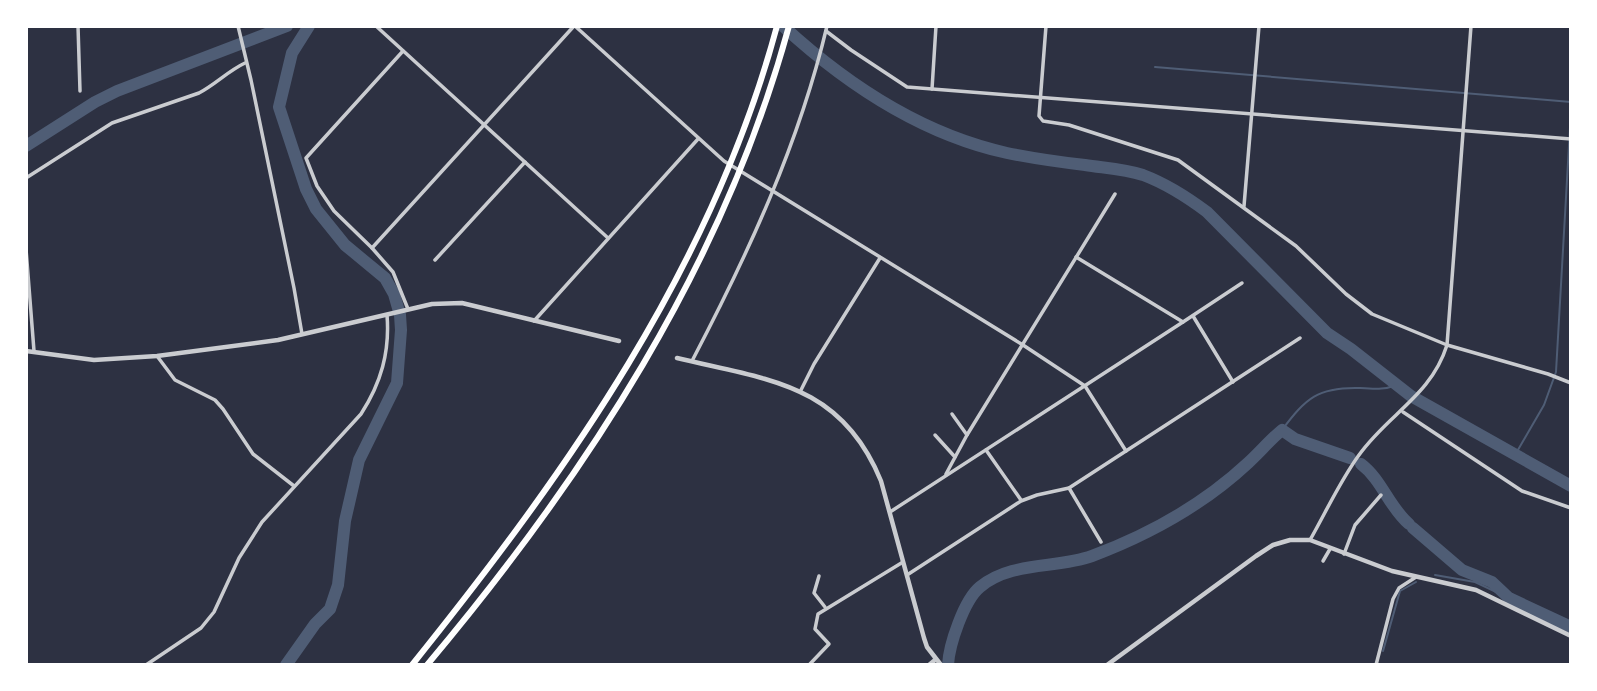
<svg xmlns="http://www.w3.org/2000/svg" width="1597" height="691" viewBox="0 0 1597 691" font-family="Commissioner,sans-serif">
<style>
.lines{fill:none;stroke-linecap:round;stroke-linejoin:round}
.stream{stroke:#4f5d75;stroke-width:2}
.river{stroke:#4f5d75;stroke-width:12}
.minor{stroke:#caccd0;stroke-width:3.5}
.tertiary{stroke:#caccd0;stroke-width:4.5}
.motorway{stroke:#fff;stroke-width:6}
</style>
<rect width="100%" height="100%" fill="#2d3142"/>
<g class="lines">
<g class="stream">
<polyline points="1155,67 1571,102 1571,108"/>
<path d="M 1282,430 C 1306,398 1318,387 1359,388 C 1373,389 1384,390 1397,385"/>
<polyline points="1515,455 1544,405 1556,372 1571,110"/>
<polyline points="1435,575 1475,582 1509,598"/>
<polyline points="1383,651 1400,591 1416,582"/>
</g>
<g class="river">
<path d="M 783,26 C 846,84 921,134 1007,153 C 1032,158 1059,162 1085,165 C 1104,168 1124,169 1143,175 C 1167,184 1187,197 1207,212 L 1327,333 L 1351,349 L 1411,396 L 1571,486"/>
<polyline points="26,146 95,102 117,91 287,26"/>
<path d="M 1361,464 C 1382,480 1389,507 1409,524"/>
<polyline points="1413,528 1462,570 1492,582 1509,598 1571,627"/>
<polyline points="286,665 315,624 330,609 338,585 345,521 359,460 397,383 401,330 400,315 394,294 385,278 345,245 316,209 306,189 279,107 292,53 309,26"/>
<path d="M 948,665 C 949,645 964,600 980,587 C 1011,561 1056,569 1092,556 C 1148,535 1204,504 1248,463 C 1260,452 1270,440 1282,430 L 1295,439 L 1350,458"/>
</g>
<g class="minor">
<polyline points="78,26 80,91"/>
<polyline points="238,26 251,80 294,288 302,334"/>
<polyline points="376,26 608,238"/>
<polyline points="575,26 724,161 1023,345 1085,386 1126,451"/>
<polyline points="1046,26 1039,116 1043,121 1069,125 1178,160 1296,246 1346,294 1372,314 1447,345 1548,374 1571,383"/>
<polyline points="826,31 851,50 907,87 1571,139"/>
<polyline points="403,51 306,158 317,186 334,211 372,248 393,272 408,309"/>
<polyline points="932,89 936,26"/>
<path d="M 26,178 L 112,123 L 199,93 C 216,84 228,71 245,63"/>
<polyline points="1244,206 1259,26"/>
<polyline points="372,248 574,26"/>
<polyline points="26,249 34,351"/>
<polyline points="1076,257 1183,322 1242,283"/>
<polyline points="435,260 525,162"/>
<polyline points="1193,316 1233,382"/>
<polyline points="534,321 698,139"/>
<polyline points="157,356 175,380 215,400 223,409 253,454 294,486"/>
<path d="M 692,361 C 748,254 799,144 827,26"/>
<polyline points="801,390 814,364 880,258"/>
<polyline points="1403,412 1522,491 1571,508"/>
<polyline points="952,414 967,435"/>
<polyline points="935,435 955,457"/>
<polyline points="986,450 1021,500"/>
<polyline points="946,474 967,435 1115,194"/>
<polyline points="1069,488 1101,542"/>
<polyline points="890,512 1183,322"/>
<path d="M 1310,540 C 1326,512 1340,481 1359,455 C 1388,414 1431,396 1447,345 L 1471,26"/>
<polyline points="1344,554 1355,525 1381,495"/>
<polyline points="1323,561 1330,549"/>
<polyline points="907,575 1021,501 1037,495 1069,488 1300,338"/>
<polyline points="819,576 814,593 825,607"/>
<path d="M 146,665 L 201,628 L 214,612 L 239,558 L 262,522 L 361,414 C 381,383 390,352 387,315"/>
<polyline points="809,665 829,644 815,629 818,614 903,562"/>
<polyline points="1376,665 1393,599 1399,588 1416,577"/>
</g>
<g class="tertiary">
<polyline points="26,351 94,360 157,356 278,340 432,304 462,303 619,341"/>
<path d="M 677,358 C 768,380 841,383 881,481 L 924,638 L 927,647 L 941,665"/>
<polyline points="929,665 935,660"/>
<polyline points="1107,665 1256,556 1273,545 1290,540 1310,540 1392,571 1476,590 1571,636"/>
</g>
<g class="motorway">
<path d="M 412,665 C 567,472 712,268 777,26"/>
<path d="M 427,665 C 585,477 724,265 789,26"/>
</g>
</g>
<rect width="1597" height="691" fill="none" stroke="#ffffff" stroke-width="56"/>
</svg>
